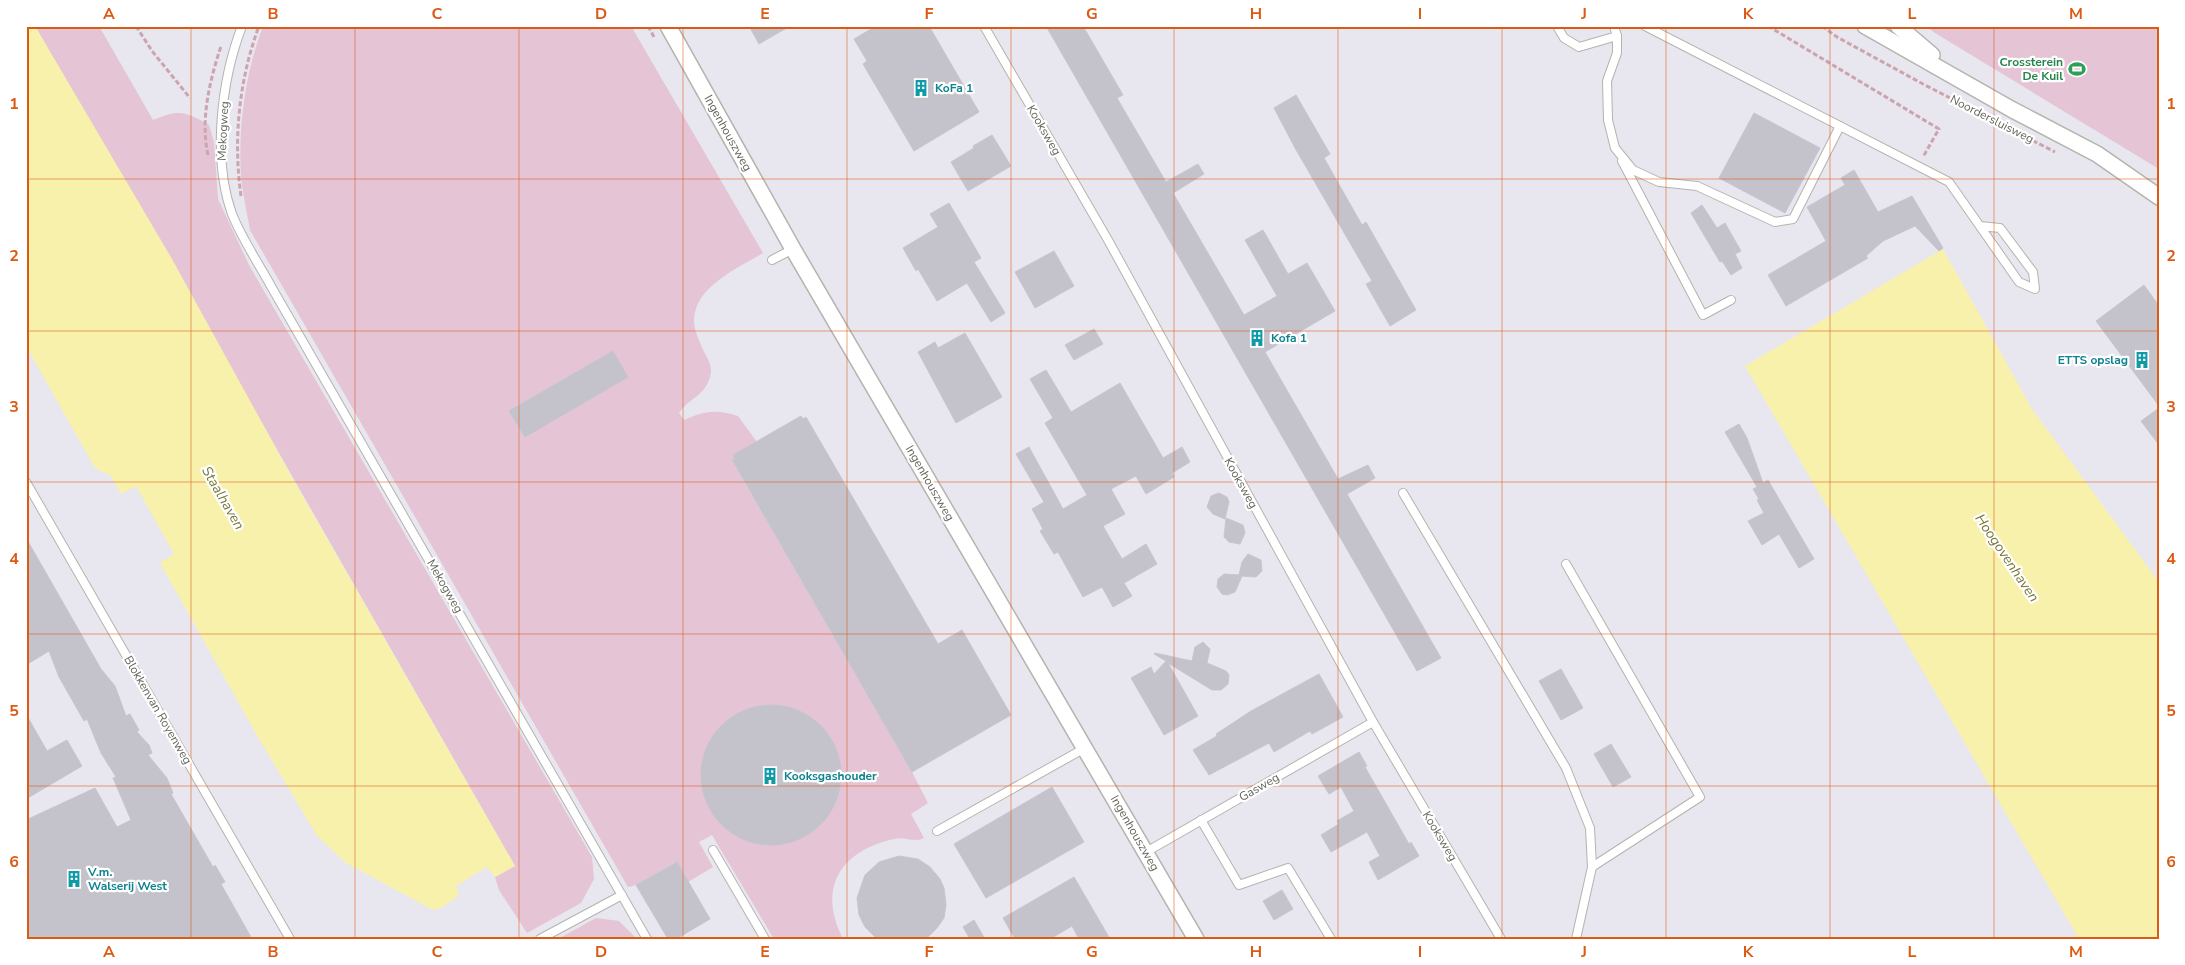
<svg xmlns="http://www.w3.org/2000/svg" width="2185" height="965" viewBox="0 0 2185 965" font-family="'Nunito Sans',sans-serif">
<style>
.green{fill:#e4c4d5}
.water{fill:#f8f1ac}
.building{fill:#c4c2ca;stroke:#c7c5d3}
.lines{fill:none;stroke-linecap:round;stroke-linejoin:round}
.service-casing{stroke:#b4b4ae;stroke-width:10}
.minor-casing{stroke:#b4b4ae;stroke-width:18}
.tertiary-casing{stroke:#b4b4ae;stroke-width:18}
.path{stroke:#cca4ae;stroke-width:3;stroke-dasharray:5 2.5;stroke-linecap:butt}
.service{stroke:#fff;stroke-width:8}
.minor{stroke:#fff;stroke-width:15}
.tertiary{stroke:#fff;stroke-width:15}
.grid{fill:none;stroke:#db5a14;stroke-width:1;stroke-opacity:0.55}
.labels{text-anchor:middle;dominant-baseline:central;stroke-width:4.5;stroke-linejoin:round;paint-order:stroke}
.leisure-label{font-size:12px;font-weight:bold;fill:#27864d;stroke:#fff;text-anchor:end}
.culture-label{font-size:12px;font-weight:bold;fill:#0d838f;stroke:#fff;text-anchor:start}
.street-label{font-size:12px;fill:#65655d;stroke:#fff}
.water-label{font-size:14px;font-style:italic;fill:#777537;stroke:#fff}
.neatline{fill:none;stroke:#db5a14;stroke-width:2}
.grid-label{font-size:16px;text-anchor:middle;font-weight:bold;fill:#db5a14}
</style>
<rect width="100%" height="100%" fill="#e8e6ef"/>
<g class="green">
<path d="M 35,26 L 99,26 L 153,120 C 179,109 185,111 209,125 L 214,142 L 218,199 L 249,265 L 592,857 L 594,879 L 581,903 L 527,933 L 499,890 L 495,877 L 515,866 Z"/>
<path d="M 263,26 L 631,26 L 763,253 C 738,268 696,286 694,319 C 693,326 698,338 701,345 C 705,356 714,364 710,377 C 704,397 691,396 679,413 L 684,420 C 705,411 715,409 738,416 L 757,442 L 733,455 L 735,459 L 732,461 L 912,772 L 928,803 L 911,814 L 924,838 C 913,843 904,836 894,839 C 840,851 817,888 843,939 L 774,939 L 712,835 L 699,842 L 713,867 L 688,882 L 676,862 L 636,885 L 628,887 L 250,230 C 247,213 243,195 241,177 C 238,126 245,74 263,26 Z"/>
<polygon points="1926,26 2159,26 2159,169 1935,33"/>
<polygon points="596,918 619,921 637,939 558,939"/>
</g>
<g class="water">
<polygon points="26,26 35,26 172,259 293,479 515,866 495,877 487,867 456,886 459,896 441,908 433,910 346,863 317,836 255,732 160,563 174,554 136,486 121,494 111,476 95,468 26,346"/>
<polygon points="1943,249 2032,409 2159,582 2159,939 2079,939 1745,366"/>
</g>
<g class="building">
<polygon points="749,26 790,26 759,44"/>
<polygon points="876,26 929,26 979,112 914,151 863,64 867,61 854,39"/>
<polygon points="1046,26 1083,26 1123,95 1117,98 1166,182 1198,164 1204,174 1173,193 1244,315 1277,296 1245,240 1263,230 1288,274 1307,263 1335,311 1265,352 1338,479 1368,465 1375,478 1347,494 1441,658 1417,671"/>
<polygon points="1296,95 1330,154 1324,158 1362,225 1366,222 1416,310 1390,326 1366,284 1372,281 1295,148 1274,108"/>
<polygon points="1754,113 1820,148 1785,213 1719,178"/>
<polygon points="992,135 1011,166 968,191 951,162 974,148 973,146"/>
<polygon points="1854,170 1878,212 1912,196 1943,248 1939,251 1915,226 1883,241 1866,256 1868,258 1786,306 1768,275 1826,241 1807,207 1845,185 1841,178"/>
<polygon points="949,203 981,258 974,262 1005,313 991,322 967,283 937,301 918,269 916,271 903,248 938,227 930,214"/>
<polygon points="1702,205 1717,228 1725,223 1741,251 1735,254 1742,268 1731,275 1722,261 1720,262 1691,213"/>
<polygon points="1054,251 1074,286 1035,308 1015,272"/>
<polygon points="2144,285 2159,306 2159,406 2096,321"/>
<polygon points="1094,329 1103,344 1074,360 1065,345"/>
<polygon points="965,333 1002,397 956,423 918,352 935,342 938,348"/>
<polygon points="613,351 628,377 525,437 509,411"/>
<polygon points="1046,370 1071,412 1120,383 1163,458 1182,447 1190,462 1172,473 1174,477 1146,494 1136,476 1111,489 1125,514 1103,526 1122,559 1146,544 1157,564 1124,583 1132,596 1113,607 1102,587 1083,597 1058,552 1054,554 1040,531 1043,529 1032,509 1044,502 1016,454 1029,447 1063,509 1087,495 1045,423 1053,418 1030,379"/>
<polygon points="2159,408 2159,445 2141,421"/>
<polygon points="801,416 803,419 806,417 938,644 962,630 1011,715 912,772 732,460 735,459 733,455"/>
<polygon points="1739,424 1747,438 1763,483 1768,480 1814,559 1799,568 1779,534 1762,545 1748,521 1764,513 1757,500 1759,499 1753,489 1757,487 1725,432"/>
<polygon points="1219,493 1227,497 1229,502 1225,519 1213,514 1207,507 1211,496"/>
<polygon points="1226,518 1243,525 1245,533 1240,544 1229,542 1224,537"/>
<polygon points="26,538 101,669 115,686 126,716 130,714 139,730 137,732 149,745 152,753 148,755 167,778 173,793 171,794 213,867 215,865 225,882 221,884 252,939 26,939 26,820 95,788 117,827 131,820 113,778 116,777 101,753 87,719 84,721 59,677 49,651 26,665"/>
<polygon points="1248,554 1261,560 1262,571 1256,577 1242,576 1235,592 1227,595 1222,594 1217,587 1218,579 1224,574 1240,575 1239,575 1242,562"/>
<polygon points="1203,642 1210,649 1207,663 1226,671 1229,675 1228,684 1221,690 1212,690 1168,663 1198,716 1164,735 1131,678 1151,667 1154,674 1166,661 1154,654 1155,653 1192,661 1195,647"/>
<polygon points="1561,669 1583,708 1561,720 1539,681"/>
<polygon points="1319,674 1343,717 1312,734 1310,731 1274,752 1269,743 1209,775 1193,750 1217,736 1216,734 1251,711"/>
<circle cx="771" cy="775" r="70"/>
<polygon points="26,714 47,751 67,740 82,766 26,799"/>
<polygon points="1611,744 1631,777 1613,787 1594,754"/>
<polygon points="1359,752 1367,766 1365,767 1409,844 1411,842 1419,856 1378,880 1369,862 1380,856 1367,832 1331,852 1321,835 1339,824 1337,821 1354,811 1341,787 1329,794 1318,776"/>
<polygon points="1052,787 1084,842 986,898 954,844"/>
<polygon points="899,856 918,859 930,867 940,879 944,888 946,905 944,918 937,928 926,939 877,939 865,927 859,915 857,898 865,875 879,862"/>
<polygon points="677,862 710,919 676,939 668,939 636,885"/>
<polygon points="1074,877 1110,939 1079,939 1072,926 1050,939 1015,939 1003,918"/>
<polygon points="1282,890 1293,909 1274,920 1263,901"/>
<polygon points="974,920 985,939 970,939 963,927"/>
</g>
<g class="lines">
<g class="service-casing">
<g id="service">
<path d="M 242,26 C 221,81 212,158 232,214 C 242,239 259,264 272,288 L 647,939"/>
<polyline points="984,26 1108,240 1373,722 1501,939"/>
<polyline points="1557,26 1564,38 1579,47 1617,36 1614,26"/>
<polyline points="1645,26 1949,182 2019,282 2035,289 2033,272 2000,228 1980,226"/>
<polyline points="1617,36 1617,53 1607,81 1608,120 1615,148 1633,170 1659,182 1697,186 1775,222 1793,219 1840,126"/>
<polyline points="1622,161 1703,315 1731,300"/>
<polyline points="772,260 793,249"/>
<polyline points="26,482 290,939"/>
<polyline points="1403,493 1566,768 1590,828 1592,867"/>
<polyline points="1566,564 1700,797 1592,867 1576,939"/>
<polyline points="1201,820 1239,885 1288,868 1331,939"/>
<polyline points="937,831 1085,748"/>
<polyline points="713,850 765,939"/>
<polyline points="1146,852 1373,722"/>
<polyline points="540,939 622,895"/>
</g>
</g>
<g class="minor-casing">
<polyline id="minor" points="668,26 793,249 1196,939"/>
</g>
<g class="tertiary-casing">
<g id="tertiary">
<polyline points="1865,26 2011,109 2097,154 2159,197"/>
<polyline points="1898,26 1932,55"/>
</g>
</g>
<g class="path">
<polyline points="136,26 152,51 190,98"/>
<polyline points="648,26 654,37"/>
<polyline points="1768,26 1939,129 1923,157"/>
<polyline points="1822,26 1837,37 1923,84 2055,152"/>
<path d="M 208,155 C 200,119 210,80 221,46"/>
<path d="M 241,196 C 233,139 239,80 259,26"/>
</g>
<use href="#service" class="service"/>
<use href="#minor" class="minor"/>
<use href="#tertiary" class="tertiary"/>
</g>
<path class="grid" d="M 191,26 L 191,939M 355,26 L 355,939M 519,26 L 519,939M 683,26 L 683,939M 847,26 L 847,939M 1011,26 L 1011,939M 1174,26 L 1174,939M 1338,26 L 1338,939M 1502,26 L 1502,939M 1666,26 L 1666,939M 1830,26 L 1830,939M 1994,26 L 1994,939M 26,179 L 2159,179M 26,331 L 2159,331M 26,482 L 2159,482M 26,634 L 2159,634M 26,786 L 2159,786"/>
<defs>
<g id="stadium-bare" transform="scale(1.35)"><path d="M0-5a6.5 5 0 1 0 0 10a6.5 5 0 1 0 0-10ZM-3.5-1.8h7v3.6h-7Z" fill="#2e9e5b" stroke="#fff" stroke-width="2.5" paint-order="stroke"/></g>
<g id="building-bare" transform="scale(1.35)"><path d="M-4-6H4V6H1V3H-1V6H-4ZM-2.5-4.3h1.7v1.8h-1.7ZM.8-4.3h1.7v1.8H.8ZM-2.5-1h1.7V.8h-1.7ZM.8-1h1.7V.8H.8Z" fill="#0f9aa8" stroke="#fff" stroke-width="2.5" paint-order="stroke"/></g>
</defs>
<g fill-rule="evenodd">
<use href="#stadium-bare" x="2077" y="69"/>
<use href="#building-bare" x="921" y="88"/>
<use href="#building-bare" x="1257" y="338"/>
<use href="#building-bare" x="2142" y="360"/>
<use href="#building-bare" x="770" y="776"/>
<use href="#building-bare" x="74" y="879"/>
</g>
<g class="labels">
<g class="leisure-label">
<text x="2063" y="62">Crossterein<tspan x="2063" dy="14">De Kuil</tspan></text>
</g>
<g class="culture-label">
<text x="935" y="88">KoFa 1</text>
<text x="1271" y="338">Kofa 1</text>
<text x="2128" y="360" text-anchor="end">ETTS opslag</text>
<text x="784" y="776">Kooksgashouder</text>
<text x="88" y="872">V.m.<tspan x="88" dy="14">Walserij West</tspan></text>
</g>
<g class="street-label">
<text transform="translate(1992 119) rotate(27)">Noordersluisweg</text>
<text transform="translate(1044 130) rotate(60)">Kooksweg</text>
<text transform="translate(223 131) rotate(-87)">Mekogweg</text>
<text transform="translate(728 133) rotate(61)">Ingenhouszweg</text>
<text transform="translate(930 483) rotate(60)">Ingenhouszweg</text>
<text transform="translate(1241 483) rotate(61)">Kooksweg</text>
<text transform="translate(445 586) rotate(60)">Mekogweg</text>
<text transform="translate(158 710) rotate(60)">Blokkenvan Royenweg</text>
<text transform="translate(1259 787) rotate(-30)">Gasweg</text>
<text transform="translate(1135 833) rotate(60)">Ingenhouszweg</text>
<text transform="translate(1440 836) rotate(59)">Kooksweg</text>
</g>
<g class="water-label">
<text transform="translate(223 498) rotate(60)">Staalhaven</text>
<text transform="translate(2007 558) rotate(56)">Hoogovenhaven</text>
</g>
</g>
<rect width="2185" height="965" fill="none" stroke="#ffffff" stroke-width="55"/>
<rect x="28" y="28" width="2130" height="910" class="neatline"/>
<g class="grid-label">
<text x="109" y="19">A</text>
<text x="273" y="19">B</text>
<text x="437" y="19">C</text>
<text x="601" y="19">D</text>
<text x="765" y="19">E</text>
<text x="929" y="19">F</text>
<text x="1092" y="19">G</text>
<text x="1256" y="19">H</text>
<text x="1420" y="19">I</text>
<text x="1584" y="19">J</text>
<text x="1748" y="19">K</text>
<text x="1912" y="19">L</text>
<text x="2076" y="19">M</text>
<text x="14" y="109">1</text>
<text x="2171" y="109">1</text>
<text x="14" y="261">2</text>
<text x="2171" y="261">2</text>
<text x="14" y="412">3</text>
<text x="2171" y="412">3</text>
<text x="14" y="564">4</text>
<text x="2171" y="564">4</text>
<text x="14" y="716">5</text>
<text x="2171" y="716">5</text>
<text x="14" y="867">6</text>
<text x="2171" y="867">6</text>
<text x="109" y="957">A</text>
<text x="273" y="957">B</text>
<text x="437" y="957">C</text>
<text x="601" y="957">D</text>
<text x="765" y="957">E</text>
<text x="929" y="957">F</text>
<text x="1092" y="957">G</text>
<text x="1256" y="957">H</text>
<text x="1420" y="957">I</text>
<text x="1584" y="957">J</text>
<text x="1748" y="957">K</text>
<text x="1912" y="957">L</text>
<text x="2076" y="957">M</text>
</g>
</svg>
